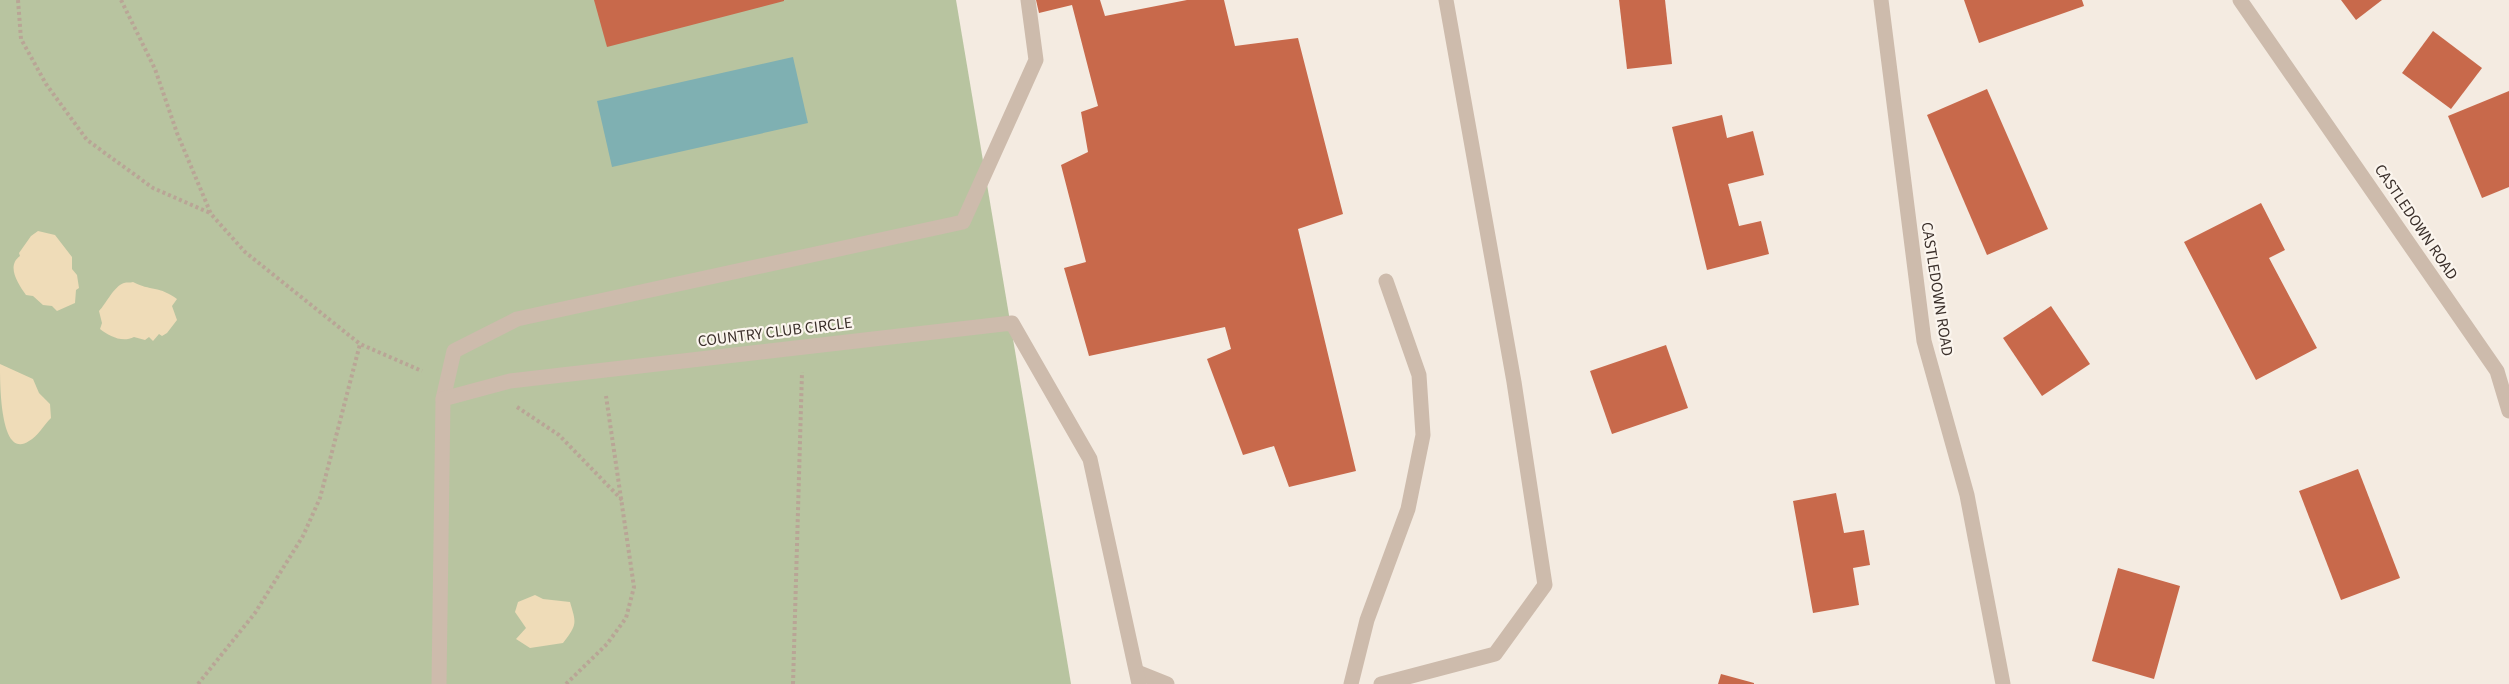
<svg xmlns="http://www.w3.org/2000/svg" width="2509" height="684" viewBox="0 0 2509 684" font-family="'Source Sans 3',sans-serif">
<style>
.green{fill:#b8c4a0}
.sand{fill:#efdcb8}
.water{fill:#7fb0b2}
.building{fill:#c8694b}
.lines{fill:none;stroke-linecap:round;stroke-linejoin:round}
.path{stroke:#b9a596;stroke-width:4;stroke-dasharray:3 3;stroke-linecap:butt}
.lane{stroke:#cdbbac;stroke-width:15}
.street{stroke:#cdbbac;stroke-width:15}
.labels{text-anchor:middle;dominant-baseline:central;stroke-width:4.5;stroke-linejoin:round;paint-order:stroke}
.street-label{font-size:16px;fill:#3b302b;stroke:#fbf5ee}
</style>
<rect width="100%" height="100%" fill="#f4ebe1"/>
<polygon class="green" points="0,0 956,0 1071,684 0,684"/>
<g class="sand">
<path d="M 38,231 L 55,235 L 72,257 L 72,269 L 77,275 L 79,288 L 76,290 L 75,303 L 57,311 L 52,306 L 43,305 L 33,296 L 26,295 C 18,284 6,266 20,256 L 19,253 L 31,236 Z"/>
<path d="M 133,282 C 150,291 160,286 177,299 L 172,306 L 177,320 L 167,333 L 162,336 L 159,334 L 153,341 L 149,337 L 145,340 L 134,337 C 122,343 109,336 100,329 L 102,323 L 99,311 C 106,304 114,286 124,283 C 127,282 130,283 133,282 Z"/>
<path d="M 0,364 L 33,379 L 39,393 L 50,404 L 51,418 C 43,426 38,436 29,441 C 0,461 0,384 0,364 Z"/>
<path d="M 535,595 L 543,599 L 570,602 C 576,623 578,624 563,643 L 530,648 L 516,639 L 526,628 L 515,612 L 518,602 Z"/>
</g>
<polygon class="water" points="793,57 808,123 612,167 597,101"/>
<g class="building">
<polygon points="594,0 784,0 784,1 607,47"/>
<polygon points="1036,0 1100,0 1105,16 1187,0 1224,0 1235,46 1298,38 1343,214 1298,229 1356,471 1289,487 1274,446 1243,455 1207,359 1231,349 1225,327 1089,356 1064,268 1086,262 1061,165 1088,152 1081,112 1098,106 1072,5 1039,13"/>
<polygon points="1619,0 1665,0 1672,64 1627,69"/>
<polygon points="1964,0 2082,0 2084,6 1979,43"/>
<polygon points="2341,0 2382,0 2356,20"/>
<polygon points="2433,31 2482,68 2451,109 2402,73"/>
<polygon points="1987,89 2048,229 1987,255 1927,115"/>
<polygon points="2509,91 2509,187 2482,198 2448,116"/>
<polygon points="1722,115 1727,138 1753,131 1764,175 1728,184 1739,226 1761,221 1769,254 1707,270 1672,127"/>
<polygon points="2261,203 2285,250 2269,258 2317,348 2256,380 2184,242"/>
<polygon points="2051,306 2090,364 2042,396 2003,338"/>
<polygon points="1666,345 1688,408 1612,434 1590,371"/>
<polygon points="2358,469 2400,578 2341,600 2299,491"/>
<polygon points="1836,493 1844,533 1864,530 1870,565 1853,568 1859,605 1813,613 1793,501"/>
<polygon points="2118,568 2180,586 2154,679 2092,661"/>
<polygon points="1721,674 1754,683 1754,684 1718,684"/>
</g>
<g class="lines">
<g class="path">
<polyline points="18,0 21,39 46,84 87,140 153,188 210,213"/>
<polyline points="121,0 155,69 177,133 211,214 245,252 360,344"/>
<polyline points="517,407 559,435 622,500"/>
<polyline points="198,684 255,613 303,536 320,498 360,344 422,371"/>
<polyline points="566,684 607,644 626,618 634,587 606,396"/>
<polyline points="793,684 802,372"/>
</g>
<g class="lane">
<polyline points="443,399 454,351 517,319 963,222 1036,60 1028,0"/>
<polyline points="1137,672 1167,684"/>
<polyline points="1351,684 1367,620 1408,509 1423,435 1419,375 1386,281"/>
<polyline points="1381,684 1495,654 1545,585 1514,382 1446,0"/>
</g>
<g class="street">
<polyline points="1881,0 1924,341 1967,495 2003,684"/>
<polyline points="2240,0 2497,371 2509,411"/>
<polyline points="439,684 443,399 510,381 1012,323 1090,459 1139,684"/>
</g>
</g>
<g class="labels">
<g class="street-label">
<text transform="translate(2416 222) rotate(56)">CASTLEDOWN ROAD</text>
<text transform="translate(1937 289) rotate(81)">CASTLEDOWN ROAD</text>
<text transform="translate(775 332) rotate(-7)">COUNTRY CLUB CIRCLE</text>
</g>
</g>
</svg>
